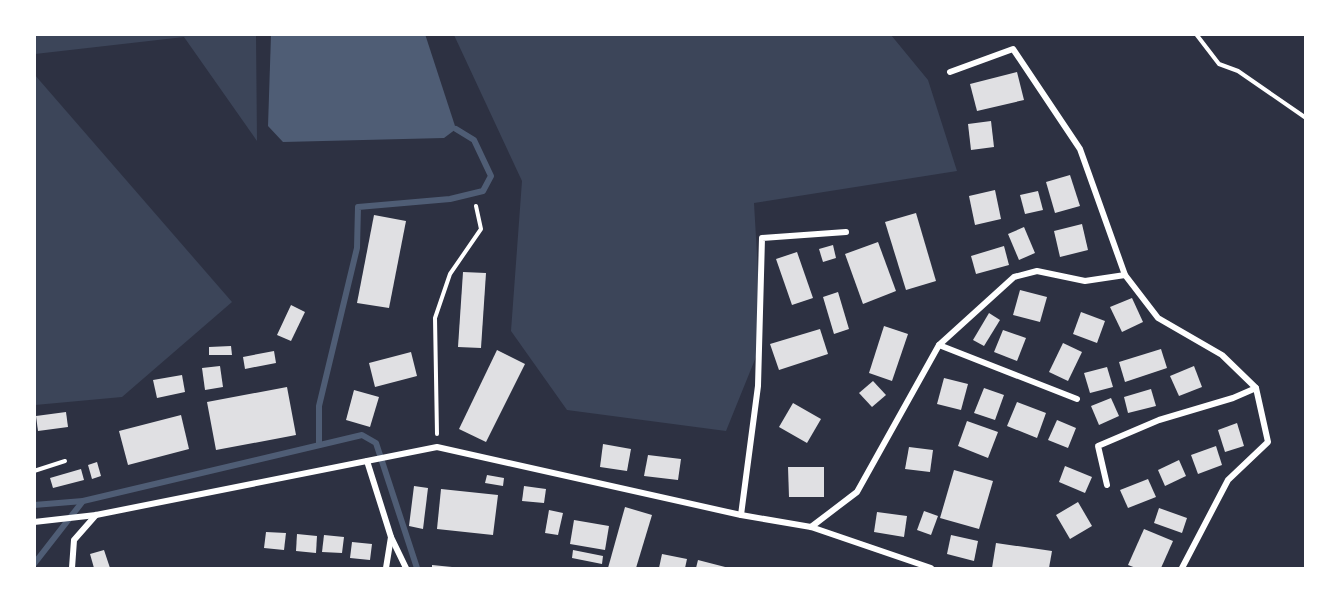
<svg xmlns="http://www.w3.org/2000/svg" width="1340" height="603" viewBox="0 0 1340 603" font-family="Inter,sans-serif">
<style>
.green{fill:#3c4559}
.water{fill:#4f5d75}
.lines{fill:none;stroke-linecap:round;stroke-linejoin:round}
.stream{stroke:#4f5d75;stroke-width:6}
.building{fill:#e0e0e3}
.path{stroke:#fff;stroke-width:4}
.minor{stroke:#fff;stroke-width:6}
</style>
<rect width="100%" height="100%" fill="#2d3142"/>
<g class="green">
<polygon points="34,35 256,35 257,141 184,37 35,54"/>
<polygon points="454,35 891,35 928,80 957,171 754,203 762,342 726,431 567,410 511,331 522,181"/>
<polygon points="34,74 232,302 122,397 35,405"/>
</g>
<polygon class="water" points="425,34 456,129 444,138 283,142 268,126 271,35"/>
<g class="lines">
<g class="stream">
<polyline points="319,445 319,406 357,248 358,207 450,199 483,191 491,176 474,140 456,129"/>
<polyline points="34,505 83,501"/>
<polyline points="34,564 83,501 362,435 376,443 417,568"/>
</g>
</g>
<g class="building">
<polygon points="1017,72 1024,100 977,111 970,84"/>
<polygon points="991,121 994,147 971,150 968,124"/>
<polygon points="1070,175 1080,206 1055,213 1046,182"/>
<polygon points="995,190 1001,219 975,225 969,196"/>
<polygon points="1038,191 1043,210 1025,214 1020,195"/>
<polygon points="916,213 936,281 906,290 885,222"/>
<polygon points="374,215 406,221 389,308 357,303"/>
<polygon points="1082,224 1088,250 1060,257 1054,231"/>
<polygon points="1024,227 1035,253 1019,260 1008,234"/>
<polygon points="878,242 896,291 863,304 845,254"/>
<polygon points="833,245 836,258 823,262 819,249"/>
<polygon points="1004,246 1009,265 976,274 971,256"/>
<polygon points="797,252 813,298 792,305 776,259"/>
<polygon points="463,272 486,273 481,348 458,347"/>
<polygon points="1020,290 1047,297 1040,322 1013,315"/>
<polygon points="838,292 849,329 834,334 823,297"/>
<polygon points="1132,298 1143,322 1122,332 1110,307"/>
<polygon points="291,305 305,312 291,341 277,335"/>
<polygon points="1081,312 1105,321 1097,343 1073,334"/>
<polygon points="989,313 1000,320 984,346 973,340"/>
<polygon points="884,326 908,334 892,381 869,373"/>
<polygon points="820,329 828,354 779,370 770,344"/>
<polygon points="1003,330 1026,338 1017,361 994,352"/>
<polygon points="1063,343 1082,352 1068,381 1049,372"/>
<polygon points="231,346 232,355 209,355 209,347"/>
<polygon points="1161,349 1167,368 1125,382 1119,362"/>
<polygon points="497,350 525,364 486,442 459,429"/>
<polygon points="274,351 276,363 245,369 243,357"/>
<polygon points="411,352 417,376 375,387 369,363"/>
<polygon points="220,366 223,387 205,390 202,368"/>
<polygon points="1194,366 1202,387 1179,396 1170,376"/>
<polygon points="1107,367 1113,387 1090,393 1084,373"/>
<polygon points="182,375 185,392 157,398 153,380"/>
<polygon points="944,378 968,384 961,410 937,404"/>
<polygon points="873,381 886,395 872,407 859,393"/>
<polygon points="287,387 296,435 216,450 207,402"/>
<polygon points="984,388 1004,395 995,420 974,413"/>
<polygon points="1151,389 1156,406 1128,413 1124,397"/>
<polygon points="354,390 379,397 370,427 346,420"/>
<polygon points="1111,398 1119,416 1099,425 1091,406"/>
<polygon points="1017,402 1046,413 1037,438 1007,426"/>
<polygon points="793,403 821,419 807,443 779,427"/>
<polygon points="66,412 68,427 38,431 36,416"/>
<polygon points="181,415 189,449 128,465 119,431"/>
<polygon points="1057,420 1076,428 1068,448 1048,440"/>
<polygon points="967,421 998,432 988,458 958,446"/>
<polygon points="1237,423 1244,446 1225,452 1218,430"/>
<polygon points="603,444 631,449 627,471 600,467"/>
<polygon points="1216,446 1222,465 1198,474 1191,455"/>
<polygon points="909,447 933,450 930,472 905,469"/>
<polygon points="648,455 681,459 678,480 644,476"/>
<polygon points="1179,460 1186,476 1165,486 1158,470"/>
<polygon points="97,462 101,476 92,479 88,465"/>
<polygon points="1065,466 1092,477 1085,493 1059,482"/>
<polygon points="788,467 824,467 824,497 789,497"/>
<polygon points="81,469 84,480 53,488 50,478"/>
<polygon points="954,470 993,481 979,529 940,518"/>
<polygon points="487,475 504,478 503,486 485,483"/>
<polygon points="1148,479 1156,497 1128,508 1120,490"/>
<polygon points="414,486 428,488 423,529 409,526"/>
<polygon points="524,486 546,489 544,503 522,501"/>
<polygon points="441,489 498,495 493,535 437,529"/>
<polygon points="1078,502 1092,526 1070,539 1056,515"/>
<polygon points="625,507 652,515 636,568 608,568"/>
<polygon points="1159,508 1187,518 1182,533 1154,523"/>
<polygon points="549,510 563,513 558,535 545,533"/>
<polygon points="924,511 938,516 931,535 917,530"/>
<polygon points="877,512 907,516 904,537 874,532"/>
<polygon points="574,520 609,526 605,550 570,544"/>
<polygon points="1144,529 1173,541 1161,568 1136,568 1128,565"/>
<polygon points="266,532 286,533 284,550 264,548"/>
<polygon points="297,534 317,536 316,553 296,551"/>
<polygon points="324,535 344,537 342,553 322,552"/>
<polygon points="951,535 978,541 974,561 947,554"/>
<polygon points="352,542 372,544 370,560 350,558"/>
<polygon points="996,543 1052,551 1049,568 992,568"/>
<polygon points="104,550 110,568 94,568 90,554"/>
<polygon points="573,550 603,556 602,564 572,558"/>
<polygon points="662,554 687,559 685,568 659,568"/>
<polygon points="698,560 729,568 696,568"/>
<polygon points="432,565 452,567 452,568 432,568"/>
</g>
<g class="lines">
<g class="path">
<polyline points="1196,34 1219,64 1238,71 1306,118"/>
<polyline points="437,434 435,318 450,274 481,229 476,206"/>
<polyline points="34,471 65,461"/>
</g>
<g class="minor">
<polyline points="950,72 1013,49 1080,149 1125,275 1158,318 1222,355 1256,388 1268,442 1228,480 1182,568"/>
<polyline points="939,345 1077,399"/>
<polyline points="367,461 391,537 386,568"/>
<polyline points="1107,485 1098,446 1159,420 1233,398 1256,388"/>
<polyline points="741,515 758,386 762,238 846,232"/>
<polyline points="34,522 96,515 437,447 741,515 811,527 931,568"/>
<polyline points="811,527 857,492 939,345 1014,277 1037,271 1085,281 1125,275"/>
<polyline points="391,537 406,568"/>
<polyline points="72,568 74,540 96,515"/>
</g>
</g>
<rect width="1340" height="603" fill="none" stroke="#ffffff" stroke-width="72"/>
</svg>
